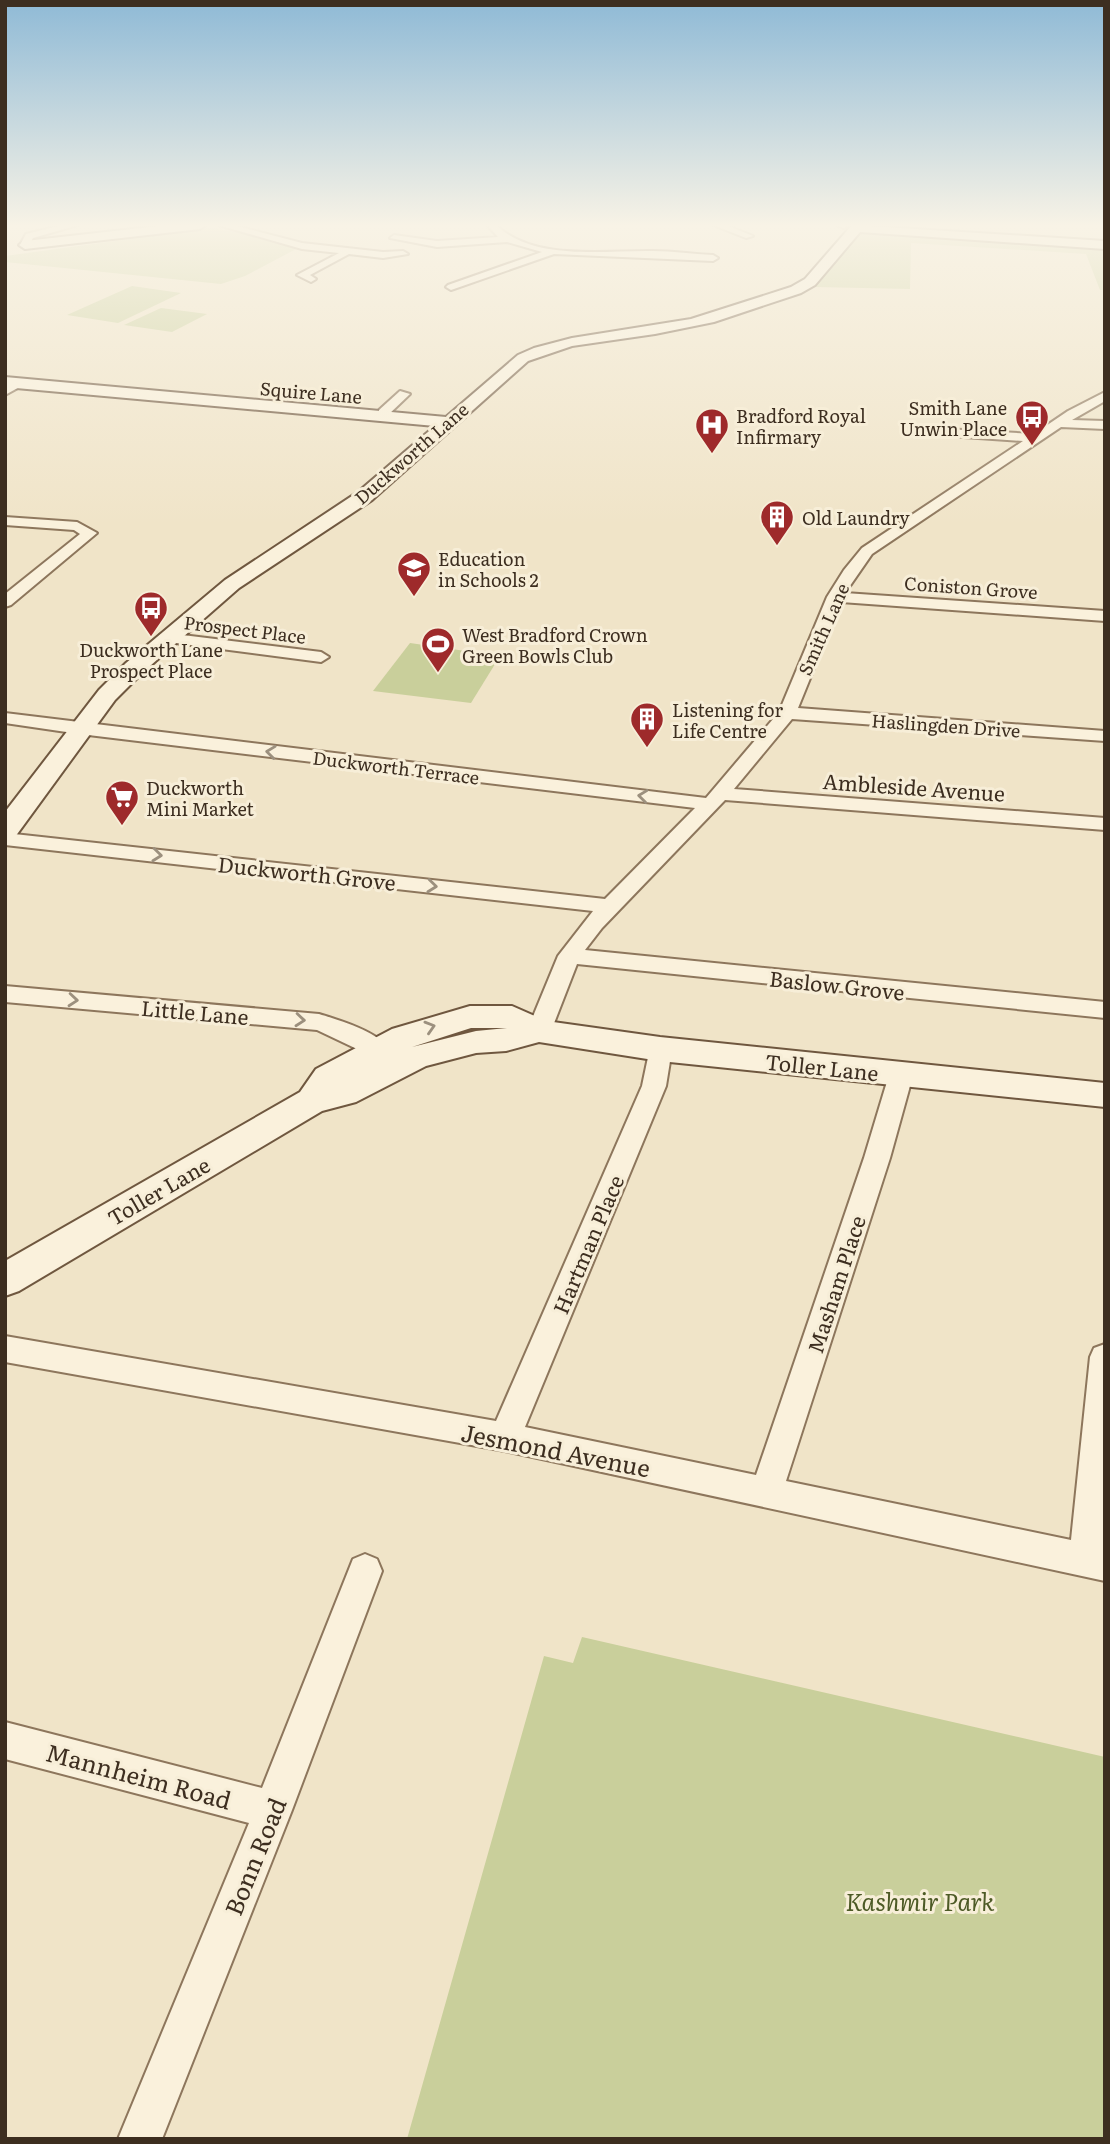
<svg xmlns="http://www.w3.org/2000/svg" width="1110" height="2144" viewBox="0 0 1110 2144" font-family="Literata,serif">
<style>
.green{fill:#c9cf9b}
.lines{fill:none;stroke-linecap:round;stroke-linejoin:round}
.street-casing{stroke:#8d765c;stroke-width:4}
.secondary-casing{stroke:#6f573f;stroke-width:4}
.street{fill:#faf1dc;fill-rule:evenodd}
.secondary{fill:#faf1dc;fill-rule:evenodd}
.oneway{stroke:#9c907e}
.labels{text-anchor:middle;dominant-baseline:central;stroke-width:6;stroke-linejoin:round;paint-order:stroke}
.far-street-label{font-size:18px;fill:#3d2e20;stroke:#f7eed8}
.far-poi-label{font-size:18px;fill:#3d2e20;stroke:#f7eed8;text-anchor:start}
.street-label{font-size:21px;fill:#3d2e20;stroke:#f7eed8}
.near-street-label{font-size:24px;fill:#3d2e20;stroke:#f7eed8}
.near-park-label{font-size:24px;font-style:italic;fill:#4d5a26;stroke:#f7eed8}
</style>
<rect width="100%" height="100%" fill="#f0e4c8"/>
<g class="green">
<polygon points="211,228 261,236 298,248 245,276 221,284 5,262 5,256"/>
<polygon points="859,229 1105,247 1105,290 1100,290 1086,254 911,243 910,289 815,287"/>
<polygon points="132,286 181,293 118,323 67,315"/>
<polygon points="161,308 207,314 172,332 124,325"/>
<polygon points="410,643 500,656 471,703 373,691"/>
<polygon points="582,1637 1105,1757 1105,2139 407,2139 544,1656 573,1663"/>
</g>
<g class="lines">
<g class="street-casing">
<g id="street">
<polygon points="63,225 78,225 33,238 28,247 20,245 26,234"/>
<polygon points="218,225 233,225 302,243 383,252 403,251 408,254 383,258 349,254 310,275 316,279 311,282 297,275 339,253 302,249"/>
<path d="M 487,225 L 496,225 C 535,262 604,250 653,251 C 673,251 693,254 713,255 L 718,258 L 713,261 L 554,254 L 451,290 L 446,287 L 448,285 L 542,252 L 507,242 L 437,247 L 390,238 L 394,235 L 437,241 L 498,237 Z"/>
<polygon points="713,225 726,225 753,236 746,238"/>
<polygon points="836,225 848,225 844,228"/>
<polygon points="15,382 25,384 5,395 5,387"/>
<polygon points="400,391 410,394 387,416 379,416 379,410"/>
<polygon points="1105,392 1105,401 1072,420 1105,421 1105,429 1061,427 872,554 845,593 1105,611 1105,621 841,602 798,708 1105,731 1105,741 792,719 734,789 1105,818 1105,830 725,800 602,928 585,950 1105,1002 1105,1018 577,964 551,1031 547,1037 539,1039 531,1037 527,1031 558,956 593,911 5,845 5,833 605,899 695,808 80,734 5,723 5,713 706,798 779,712 827,597 844,570 862,548 1023,441 949,436 945,435 945,429 1034,434 1068,411"/>
<polygon points="5,517 77,522 97,533 11,605 5,607 5,594 80,534 74,530 5,525"/>
<polygon points="166,633 321,652 329,657 321,662 160,641 158,638 160,635"/>
<path d="M 5,986 L 319,1014 C 339,1020 379,1032 390,1050 L 387,1056 L 378,1059 L 317,1030 L 5,1002 Z"/>
<polygon points="660,1040 669,1043 672,1049 666,1086 525,1427 756,1475 864,1158 889,1075 892,1069 901,1066 910,1069 913,1075 890,1158 786,1481 1071,1540 1090,1357 1094,1348 1105,1344 1105,1581 505,1451 5,1362 5,1336 496,1421 642,1086 651,1043"/>
<polygon points="365,1554 377,1559 382,1571 292,1810 162,2139 118,2139 249,1823 5,1759 5,1722 262,1788 353,1559"/>
</g>
</g>
<g class="secondary-casing">
<g id="secondary">
<polygon points="168,225 206,225 200,229 25,249 19,245 25,241"/>
<polygon points="852,225 1105,241 1105,249 860,232 815,285 801,293 714,322 655,334 572,346 528,361 372,500 239,588 142,673 115,700 15,837 5,839 5,812 99,690 126,663 225,580 358,492 435,426 5,387 5,377 446,417 518,355 534,348 572,338 691,319 791,287 805,279"/>
<path d="M 470,1006 L 512,1006 L 546,1021 L 660,1037 L 1105,1083 L 1105,1107 L 660,1061 L 539,1042 L 506,1051 L 476,1053 L 426,1066 L 356,1102 L 322,1111 L 19,1291 L 5,1296 L 5,1261 L 300,1092 L 316,1069 L 392,1029 ZM 471,1028 L 507,1028 L 476,1031 L 412,1047 Z"/>
</g>
</g>
<use href="#street" class="street"/>
<use href="#secondary" class="secondary"/>
</g>
<defs><path id="oneway-chevron" d="M-2-3.5L2.5 0L-2 3.5" fill="none" stroke-width="1.6" stroke-linecap="round" stroke-linejoin="round" transform="scale(1.75)"/></defs>
<g class="oneway">
<use href="#oneway-chevron" transform="translate(271 752) rotate(-173)"/>
<use href="#oneway-chevron" transform="translate(643 796) rotate(-173)"/>
<use href="#oneway-chevron" transform="translate(157 855) rotate(6)"/>
<use href="#oneway-chevron" transform="translate(432 886) rotate(6)"/>
<use href="#oneway-chevron" transform="translate(73 1000) rotate(5)"/>
<use href="#oneway-chevron" transform="translate(300 1020) rotate(5)"/>
<use href="#oneway-chevron" transform="translate(430 1027) rotate(-17)"/>
</g>
<linearGradient id="sky" x2="0" y2="1"><stop stop-color="#8fbad6"/><stop offset="0.43" stop-color="#f8f3e6"/><stop offset="1" stop-color="#f8f3e6" stop-opacity="0"/></linearGradient>
<rect width="1110" height="525" fill="url(#sky)"/>
<defs>
<g id="bus-pin" transform="scale(1.75)"><path d="M0 17L-7.5 6A9.5 9.5 0 1 1 7.5 6Z" fill="#9e2a2b" stroke="#f7eed8"/><path d="M-5-6H5V4H4V6H2V4H-2V6H-4V4H-5ZM-3.5-4V0h7V-4ZM-3.5 1.2v1.5H-2V1.2ZM2 1.2v1.5H3.5V1.2Z" fill="#fff"/></g>
<g id="hospital-pin" transform="scale(1.75)"><path d="M0 17L-7.5 6A9.5 9.5 0 1 1 7.5 6Z" fill="#9e2a2b" stroke="#f7eed8"/><path d="M-5-5h3v3.5h4V-5h3V5h-3V1.5h-4V5h-3Z" fill="#fff"/></g>
<g id="building-pin" transform="scale(1.75)"><path d="M0 17L-7.5 6A9.5 9.5 0 1 1 7.5 6Z" fill="#9e2a2b" stroke="#f7eed8"/><path d="M-4-6H4V6H1V3H-1V6H-4ZM-2.5-4.3h1.7v1.8h-1.7ZM.8-4.3h1.7v1.8H.8ZM-2.5-1h1.7V.8h-1.7ZM.8-1h1.7V.8H.8Z" fill="#fff"/></g>
<g id="school-pin" transform="scale(1.75)"><path d="M0 17L-7.5 6A9.5 9.5 0 1 1 7.5 6Z" fill="#9e2a2b" stroke="#f7eed8"/><path d="M0-5L7-2L0 1L-7-2ZM-4 1L0 2.5L4 1V4Q0 6-4 4Z" fill="#fff"/></g>
<g id="stadium-pin" transform="scale(1.75)"><path d="M0 17L-7.5 6A9.5 9.5 0 1 1 7.5 6Z" fill="#9e2a2b" stroke="#f7eed8"/><path d="M0-5a6.5 5 0 1 0 0 10a6.5 5 0 1 0 0-10ZM-3.5-1.8h7v3.6h-7Z" fill="#fff"/></g>
<g id="supermarket-pin" transform="scale(1.75)"><path d="M0 17L-7.5 6A9.5 9.5 0 1 1 7.5 6Z" fill="#9e2a2b" stroke="#f7eed8"/><path d="M-6-5.5h2.5l.6 2H6L4.5 2H-2.5L-4.4-4H-6ZM-1.5 3.2a1.3 1.3 0 1 0 .1 0ZM3 3.2a1.3 1.3 0 1 0 .1 0Z" fill="#fff"/></g>
</defs>
<g fill-rule="evenodd">
<use href="#bus-pin" x="1032" y="417"/>
<use href="#hospital-pin" x="712" y="425"/>
<use href="#building-pin" x="777" y="517"/>
<use href="#school-pin" x="414" y="568"/>
<use href="#bus-pin" x="151" y="608"/>
<use href="#stadium-pin" x="438" y="644"/>
<use href="#building-pin" x="647" y="719"/>
<use href="#supermarket-pin" x="122" y="797"/>
</g>
<g class="labels">
<g class="far-street-label">
<text transform="translate(311 392) rotate(5)">Squire Lane</text>
<text transform="translate(411 453) rotate(-41)">Duckworth Lane</text>
<text transform="translate(971 587) rotate(4)">Coniston Grove</text>
<text transform="translate(245 629) rotate(7)">Prospect Place</text>
<text transform="translate(823 629) rotate(-66)">Smith Lane</text>
<text transform="translate(946 725) rotate(4)">Haslingden Drive</text>
<text transform="translate(396 767) rotate(7)">Duckworth Terrace</text>
</g>
<g class="far-poi-label">
<text x="1007" y="407" text-anchor="end">Smith Lane<tspan x="1007" dy="21">Unwin Place</tspan></text>
<text x="736" y="415">Bradford Royal<tspan x="736" dy="21">Infirmary</tspan></text>
<text x="802" y="517">Old Laundry</text>
<text x="438" y="558">Education<tspan x="438" dy="21">in Schools 2</tspan></text>
<text x="462" y="634">West Bradford Crown<tspan x="462" dy="21">Green Bowls Club</tspan></text>
<text x="151" y="649" text-anchor="middle">Duckworth Lane<tspan x="151" dy="21">Prospect Place</tspan></text>
<text x="672" y="709">Listening for<tspan x="672" dy="21">Life Centre</tspan></text>
<text x="146" y="787">Duckworth<tspan x="146" dy="21">Mini Market</tspan></text>
</g>
<g class="street-label">
<text transform="translate(914 786) rotate(4)">Ambleside Avenue</text>
<text transform="translate(307 872) rotate(6)">Duckworth Grove</text>
<text transform="translate(837 984) rotate(6)">Baslow Grove</text>
<text transform="translate(195 1011) rotate(5)">Little Lane</text>
<text transform="translate(822 1066) rotate(6)">Toller Lane</text>
<text transform="translate(158 1190) rotate(-30)">Toller Lane</text>
<text transform="translate(587 1244) rotate(-67)">Hartman Place</text>
<text transform="translate(835 1284) rotate(-72)">Masham Place</text>
</g>
<g class="near-street-label">
<text transform="translate(556 1449) rotate(11)">Jesmond Avenue</text>
<text transform="translate(139 1775) rotate(15)">Mannheim Road</text>
<text transform="translate(254 1856) rotate(-68)">Bonn Road</text>
</g>
<g class="near-park-label">
<text x="920" y="1900">Kashmir Park</text>
</g>
</g>
<rect width="1110" height="2144" fill="none" stroke="#3d2e20" stroke-width="14"/>
</svg>
